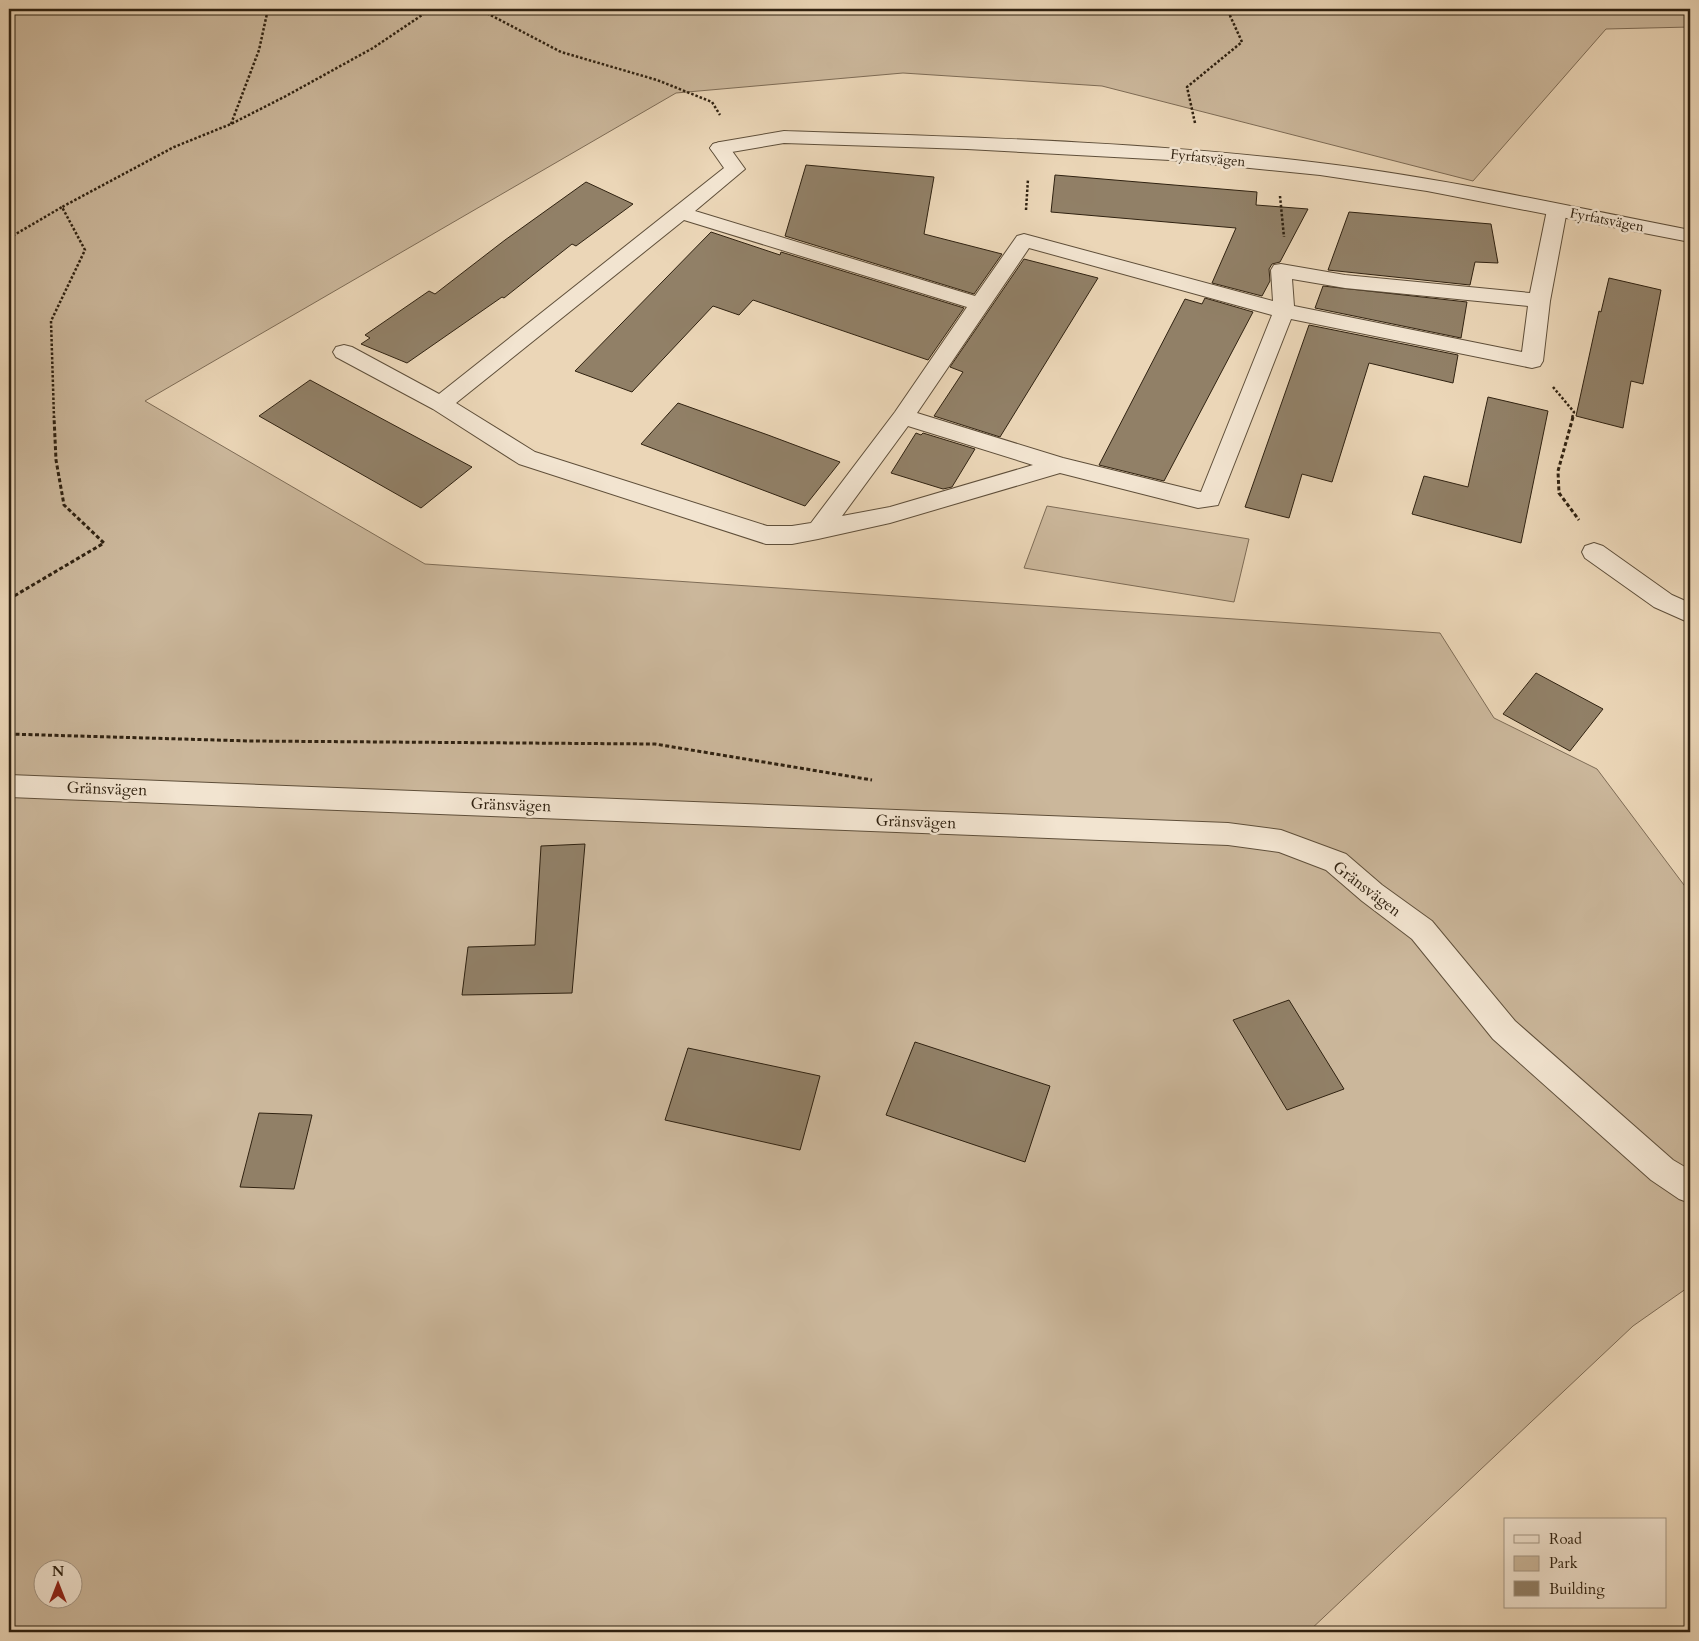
<svg xmlns="http://www.w3.org/2000/svg" width="1699" height="1641" viewBox="0 0 1699 1641" font-family="Cardo,serif">
<style>
.green{fill:#cbb79b;stroke:#7e6c56;fill-rule:evenodd}
.building{fill:#918067;stroke:#302211}
.lines{fill:none;stroke-linecap:round;stroke-linejoin:round}
.service-casing{stroke:#5f4f3a;stroke-width:2}
.minor-casing{stroke:#5f4f3a;stroke-width:2}
.path-far1{stroke:#302211;stroke-width:2.5;stroke-dasharray:2.5 2;stroke-linecap:butt}
.path{stroke:#302211;stroke-width:3;stroke-dasharray:4 2.5;stroke-linecap:butt}
.service{fill:#f2e4d0;fill-rule:evenodd}
.minor{fill:#f2e4d0;fill-rule:evenodd}
.labels{text-anchor:middle;dominant-baseline:central;stroke-width:5;stroke-linejoin:round;paint-order:stroke}
.far-street-label{font-size:14px;fill:#302211;stroke:#f2e4d0}
.street-label{font-size:16px;fill:#302211;stroke:#f2e4d0}
</style>
<rect width="100%" height="100%" fill="#ebd6b7"/>
<filter id="stains"><feTurbulence type="fractalNoise" baseFrequency=".004" numOctaves="4"/><feColorMatrix values="0 0 0 0 .2 0 0 0 0 .09 0 0 0 0 .02 0 0 0 .5 -.17"/></filter>
<radialGradient id="worn" r=".72"><stop offset=".6" stop-color="#630" stop-opacity="0"/><stop offset="1" stop-color="#630" stop-opacity=".3"/></radialGradient>
<g class="green">
<path d="M 9,9 L 1690,9 L 1690,27 L 1606,29 L 1473,181 L 1102,86 L 903,73 L 676,93 L 145,401 L 425,564 L 1440,633 L 1494,718 L 1597,769 L 1690,893 L 1690,1286 L 1633,1326 L 1308,1632 L 9,1632 ZM 42,1568 L 72,1568 L 72,1598 L 42,1598 Z"/>
<polygon points="1047,506 1249,539 1234,602 1024,568"/>
</g>
<g class="building">
<polygon points="806,165 934,177 924,234 1002,254 974,294 785,236"/>
<polygon points="1055,175 1257,192 1256,205 1308,209 1280,262 1272,264 1269,269 1270,281 1262,296 1212,283 1236,228 1051,212"/>
<polygon points="586,182 633,204 576,246 572,244 504,298 502,297 407,363 361,344 370,338 365,335 429,291 435,294 505,240"/>
<polygon points="1349,212 1491,224 1498,263 1475,262 1470,285 1328,270"/>
<polygon points="711,232 780,255 781,252 964,308 928,360 753,300 739,315 713,306 632,392 575,371"/>
<polygon points="1024,259 1098,278 1000,437 934,416 963,372 950,367"/>
<polygon points="1609,278 1661,290 1643,384 1631,381 1623,428 1576,416 1599,311 1601,312"/>
<polygon points="1323,286 1467,302 1461,338 1315,308"/>
<polygon points="1205,298 1253,312 1164,481 1099,465 1185,299 1202,304"/>
<polygon points="1309,325 1458,355 1453,383 1369,363 1332,482 1302,474 1289,518 1245,507"/>
<polygon points="310,380 375,415 472,467 421,508 259,416"/>
<polygon points="1488,397 1548,411 1521,543 1412,514 1424,476 1468,487"/>
<polygon points="678,403 768,435 840,462 805,506 641,444"/>
<polygon points="916,433 921,435 923,433 975,449 952,487 943,489 891,473"/>
<polygon points="1536,673 1603,709 1570,751 1503,714"/>
<polygon points="585,844 572,993 462,995 468,947 535,945 541,846"/>
<polygon points="1289,1000 1344,1089 1287,1110 1233,1020"/>
<polygon points="915,1042 1050,1086 1025,1162 886,1115"/>
<polygon points="688,1048 820,1076 800,1150 665,1120"/>
<polygon points="259,1113 312,1115 294,1189 240,1187"/>
</g>
<g class="lines">
<g class="service-casing">
<path id="service" d="M 720,142 L 727,144 L 745,169 L 695,211 L 975,296 L 1017,236 L 1024,234 L 1273,301 L 1271,270 L 1274,265 L 1281,264 L 1345,275 L 1530,293 L 1547,210 L 1550,206 L 1557,204 L 1564,206 L 1567,210 L 1550,301 L 1543,361 L 1540,366 L 1532,368 L 1291,319 L 1218,505 L 1198,508 L 1060,473 L 890,523 L 818,539 L 792,544 L 766,544 L 519,464 L 433,409 L 336,357 L 333,352 L 336,347 L 344,345 L 352,347 L 439,394 L 724,168 L 710,148 L 713,144 ZM 684,220 L 967,307 L 895,412 L 811,523 L 792,526 L 767,526 L 535,452 L 456,403 ZM 1029,248 L 1272,315 L 1201,492 L 1063,458 L 917,413 ZM 1292,279 L 1345,288 L 1528,306 L 1522,352 L 1294,306 ZM 908,426 L 1033,465 L 890,507 L 842,516 Z"/>
</g>
<g class="minor-casing">
<g id="minor">
<path d="M 784,131 C 963,137 1142,141 1320,163 C 1444,178 1567,206 1690,230 L 1690,242 L 1427,191 L 1320,175 L 1170,160 L 967,149 L 784,143 L 720,154 L 713,152 L 710,148 L 713,144 L 720,142 Z"/>
<polygon points="1594,543 1603,546 1672,595 1690,603 1690,623 1654,607 1585,558 1582,552 1585,546"/>
<polygon points="9,775 1228,823 1281,830 1346,854 1382,885 1432,921 1515,1021 1673,1160 1690,1170 1690,1203 1679,1199 1651,1180 1493,1039 1412,939 1362,901 1326,870 1279,852 1228,845 9,797"/>
</g>
</g>
<g class="path-far1">
<polyline points="479,9 561,52 657,80 712,102 720,115"/>
<polyline points="1195,123 1187,87 1242,42 1227,9"/>
<polyline points="231,124 259,50 268,9"/>
<polyline points="1280,196 1284,237"/>
<polyline points="1026,210 1028,179"/>
<polyline points="9,238 62,207"/>
<polyline points="1553,387 1574,412 1572,418"/>
<polyline points="54,418 51,321 85,250 62,207 174,147 231,124 286,96 373,48 431,9"/>
</g>
<g class="path">
<polyline points="1573,417 1558,471 1559,493 1579,520"/>
<polyline points="9,599 104,543 64,505 56,460 54,417"/>
<polyline points="9,734 250,741 655,744 872,780"/>
</g>
<use href="#service" class="service"/>
<use href="#minor" class="minor"/>
</g>
<g class="labels">
<g class="far-street-label">
<text transform="translate(1208 158) rotate(6)">Fyrfatsvägen</text>
<text transform="translate(1607 220) rotate(11)">Fyrfatsvägen</text>
</g>
<g class="street-label">
<text transform="translate(107 789) rotate(2)">Gränsvägen</text>
<text transform="translate(511 805) rotate(2)">Gränsvägen</text>
<text transform="translate(916 822) rotate(2)">Gränsvägen</text>
<text transform="translate(1367 889) rotate(37)">Gränsvägen</text>
</g>
</g>
<rect width="1699" height="1641" fill="none" stroke="#ebd6b7" stroke-width="30"/>
<rect x="10" y="10" width="1679" height="1621" fill="none" stroke="#302211" stroke-width="2.5"/>
<rect x="15" y="15" width="1669" height="1611" fill="none" stroke="#302211"/>
<rect x="1504" y="1518" width="162" height="90" fill="#f2e4d0" stroke="#a49684"/>
<rect x="1514" y="1535" width="25" height="8" fill="#f2e4d0" stroke="#a49684"/>
<text x="1549" y="1544" font-size="15" fill="#302211">Road</text>
<rect x="1514" y="1556" width="25" height="15" fill="#cbb79b" stroke="#a49684"/>
<text x="1549" y="1568" font-size="15" fill="#302211">Park</text>
<rect x="1514" y="1581" width="25" height="15" fill="#918067" stroke="#a49684"/>
<text x="1549" y="1594" font-size="15" fill="#302211">Building</text>
<g transform="translate(58 1584)"><circle r="24" fill="#f2e4d0" stroke="#a49684"/>
<path d="M0-4L9 19L0 12L-9 19Z" fill="#8f2418"/>
<text y="-8" font-size="14" font-weight="bold" text-anchor="middle" fill="#302211">N</text>
</g>
<rect width="100%" height="100%" filter="url(#stains)"/>
<rect width="100%" height="100%" fill="url(#worn)"/>
</svg>
